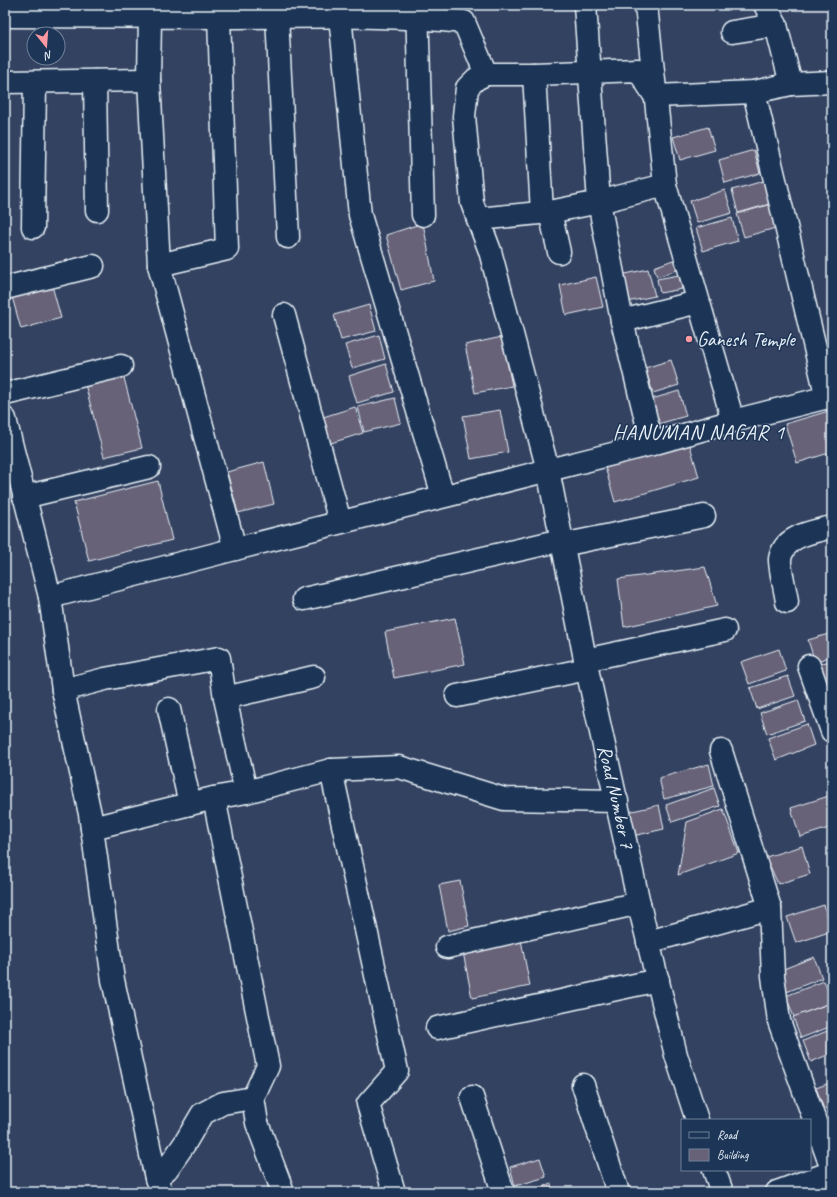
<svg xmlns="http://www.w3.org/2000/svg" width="837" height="1197" viewBox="0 0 837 1197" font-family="Caveat,sans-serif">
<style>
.building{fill:#686278;stroke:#e8f1f8}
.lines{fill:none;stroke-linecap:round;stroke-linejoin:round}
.minor-casing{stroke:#e8f1f8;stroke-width:25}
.minor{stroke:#1d3557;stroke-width:22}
.poi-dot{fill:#ff9aa2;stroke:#1d3557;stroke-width:1.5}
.labels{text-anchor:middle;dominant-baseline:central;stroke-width:3;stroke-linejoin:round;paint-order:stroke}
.poi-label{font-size:20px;fill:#e8f1f8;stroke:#1d3557;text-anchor:start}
.street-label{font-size:20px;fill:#e8f1f8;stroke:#1d3557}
.neighbourhood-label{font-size:21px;letter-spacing:1px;fill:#e8f1f8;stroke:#1d3557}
</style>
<rect width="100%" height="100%" fill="#344261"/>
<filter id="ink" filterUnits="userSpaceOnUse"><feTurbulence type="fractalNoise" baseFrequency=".025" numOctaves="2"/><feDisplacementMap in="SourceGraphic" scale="8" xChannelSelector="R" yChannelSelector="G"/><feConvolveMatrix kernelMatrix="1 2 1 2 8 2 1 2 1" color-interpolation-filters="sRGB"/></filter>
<g filter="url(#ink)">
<g class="building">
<polygon points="708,127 715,150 680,160 673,137"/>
<polygon points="754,150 760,173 725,183 719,160"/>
<polygon points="767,180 773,203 738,213 732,190"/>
<polygon points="725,190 732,213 697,223 690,201"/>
<polygon points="772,204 779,227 744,237 737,214"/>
<polygon points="732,218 738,241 703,251 696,228"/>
<polygon points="423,223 434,281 401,290 386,235"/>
<polygon points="673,260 677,270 657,277 654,267"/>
<polygon points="648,269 655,296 627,302 621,275"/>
<polygon points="679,275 682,289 660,293 657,279"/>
<polygon points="596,277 603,307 566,315 560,285"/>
<polygon points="51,282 61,318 21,329 11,293"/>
<polygon points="369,305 376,331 341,340 334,315"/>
<polygon points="379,335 385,359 352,368 345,345"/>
<polygon points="502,337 512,386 475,393 465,345"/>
<polygon points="671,360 679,385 653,393 645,368"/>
<polygon points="386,364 394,392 357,403 349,376"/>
<polygon points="123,374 142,448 104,457 85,384"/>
<polygon points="679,391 686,416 658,424 652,399"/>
<polygon points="395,398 401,423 364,432 358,407"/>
<polygon points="355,407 363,433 328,444 320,418"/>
<polygon points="500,410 508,452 471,459 463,416"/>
<polygon points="832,410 832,452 797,463 785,424"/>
<polygon points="689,442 699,477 615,502 605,467"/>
<polygon points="264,462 274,504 238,513 227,472"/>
<polygon points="158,481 172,540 89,561 74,502"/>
<polygon points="705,567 717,606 624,627 618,579"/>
<polygon points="455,618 465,664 394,678 385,632"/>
<polygon points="832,633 832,656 815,662 808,640"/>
<polygon points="779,649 786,671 749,684 741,662"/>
<polygon points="832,660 832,684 824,687 817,665"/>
<polygon points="788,676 795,696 757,709 750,688"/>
<polygon points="798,700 805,721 767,734 760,713"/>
<polygon points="807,724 814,745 776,760 768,738"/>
<polygon points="709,764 714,786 664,799 659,778"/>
<polygon points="714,788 720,806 672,822 666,805"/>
<polygon points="832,795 832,827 800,837 791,808"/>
<polygon points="659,805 664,829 633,836 628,812"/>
<polygon points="723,809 739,853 678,875 687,822"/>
<polygon points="802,846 810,874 778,884 766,857"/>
<polygon points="460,881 469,926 448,931 439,885"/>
<polygon points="824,905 832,931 796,943 787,917"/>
<polygon points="521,940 530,986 472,998 463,952"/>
<polygon points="814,957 822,978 784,993 776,972"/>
<polygon points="824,981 832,1002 794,1017 786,996"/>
<polygon points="831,1003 832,1026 801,1038 793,1017"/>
<polygon points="832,1029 832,1053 811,1062 803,1041"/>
<polygon points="832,1082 832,1106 824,1109 816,1088"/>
<polygon points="540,1158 546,1177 515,1186 510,1167"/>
<polygon points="551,1184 553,1192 528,1192"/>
</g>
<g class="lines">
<g class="minor-casing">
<g id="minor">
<polyline points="341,5 340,16 360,215 443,496"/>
<polyline points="417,5 423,215"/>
<polyline points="585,5 599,202 622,321 652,444"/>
<polyline points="646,5 665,185 733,421"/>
<polyline points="765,5 776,25 791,84"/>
<path d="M 5,16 C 76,16 148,17 219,17 C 301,17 382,14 464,22 L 486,74 L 534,74 L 638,70 L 655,96 L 754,92 L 791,84 L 832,82"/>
<polyline points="150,16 149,80 159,265 235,549"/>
<polyline points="277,16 288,237"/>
<polyline points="732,32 776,25"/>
<polyline points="486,74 476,79 467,88 464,116 472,203 490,251 548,470 587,669 642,917 676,1055 697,1120"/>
<polyline points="534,74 542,212"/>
<polyline points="95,81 97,210"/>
<polyline points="5,82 149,80"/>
<polyline points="754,92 827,398"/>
<polyline points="550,212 559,252"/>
<polyline points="478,219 550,212 599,202 665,185"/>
<polyline points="33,227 35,82"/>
<polyline points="159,265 227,249 219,17"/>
<polyline points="5,288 93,266"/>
<polyline points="284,315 340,522"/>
<polyline points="622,321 698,302"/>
<polyline points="5,394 121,366"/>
<polyline points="5,419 50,597 63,690 90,814 113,980 156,1178 161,1192"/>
<polyline points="24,497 149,467"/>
<polyline points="562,545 704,516"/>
<polyline points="50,597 235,549 652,444 733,421 832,396"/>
<polyline points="304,599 562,540"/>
<path d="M 787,602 C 786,592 779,566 780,559 C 784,535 813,532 832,527"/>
<polyline points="585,660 725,630"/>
<polyline points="809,666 832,731"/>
<polyline points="63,690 105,679 219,658 225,698 246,792 331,770 397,1071 368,1104 394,1192"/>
<polyline points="457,696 587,669"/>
<polyline points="225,698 314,677"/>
<polyline points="169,709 190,804"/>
<polyline points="721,751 770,908 773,976 779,1021 832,1169"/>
<polyline points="331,770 399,767 504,799 617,801"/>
<polyline points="246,792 214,798 268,1066 253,1098 257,1123 283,1192"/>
<polyline points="92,828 214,798"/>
<polyline points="648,942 770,908"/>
<polyline points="447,947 639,903"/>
<polyline points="437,1028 658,980"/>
<polyline points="583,1085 618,1192"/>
<polyline points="472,1097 503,1192"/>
<polyline points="714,1170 722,1192"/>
<polyline points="156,1178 167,1169 185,1143 202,1114 223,1103 253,1098"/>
<polyline points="777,1192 832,1172"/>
</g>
</g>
<use href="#minor" class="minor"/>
</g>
</g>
<circle class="poi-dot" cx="689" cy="339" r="4"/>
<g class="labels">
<g class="poi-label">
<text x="697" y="339">Ganesh Temple</text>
</g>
<g class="street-label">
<text transform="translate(616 797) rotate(77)">Road Number 7</text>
</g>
<g class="neighbourhood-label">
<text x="699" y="432">HANUMAN NAGAR 1</text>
</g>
</g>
<rect width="837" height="1197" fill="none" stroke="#1d3557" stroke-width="20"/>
<rect x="10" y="10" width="817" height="1177" fill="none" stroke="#e8f1f8" stroke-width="1.5" filter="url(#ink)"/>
<rect x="681" y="1119" width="130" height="52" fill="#1d3557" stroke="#6e8097"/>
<rect x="689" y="1132" width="20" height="6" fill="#1d3557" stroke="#6e8097"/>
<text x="717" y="1139" font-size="12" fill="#e8f1f8">Road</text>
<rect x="689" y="1149" width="20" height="12" fill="#686278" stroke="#6e8097"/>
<text x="717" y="1159" font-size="12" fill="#e8f1f8">Building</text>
<g transform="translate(46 46) rotate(163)"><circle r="19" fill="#1d3557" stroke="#6e8097"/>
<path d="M0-3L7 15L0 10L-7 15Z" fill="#ff9aa2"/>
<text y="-6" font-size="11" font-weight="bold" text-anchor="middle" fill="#e8f1f8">N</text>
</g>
</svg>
